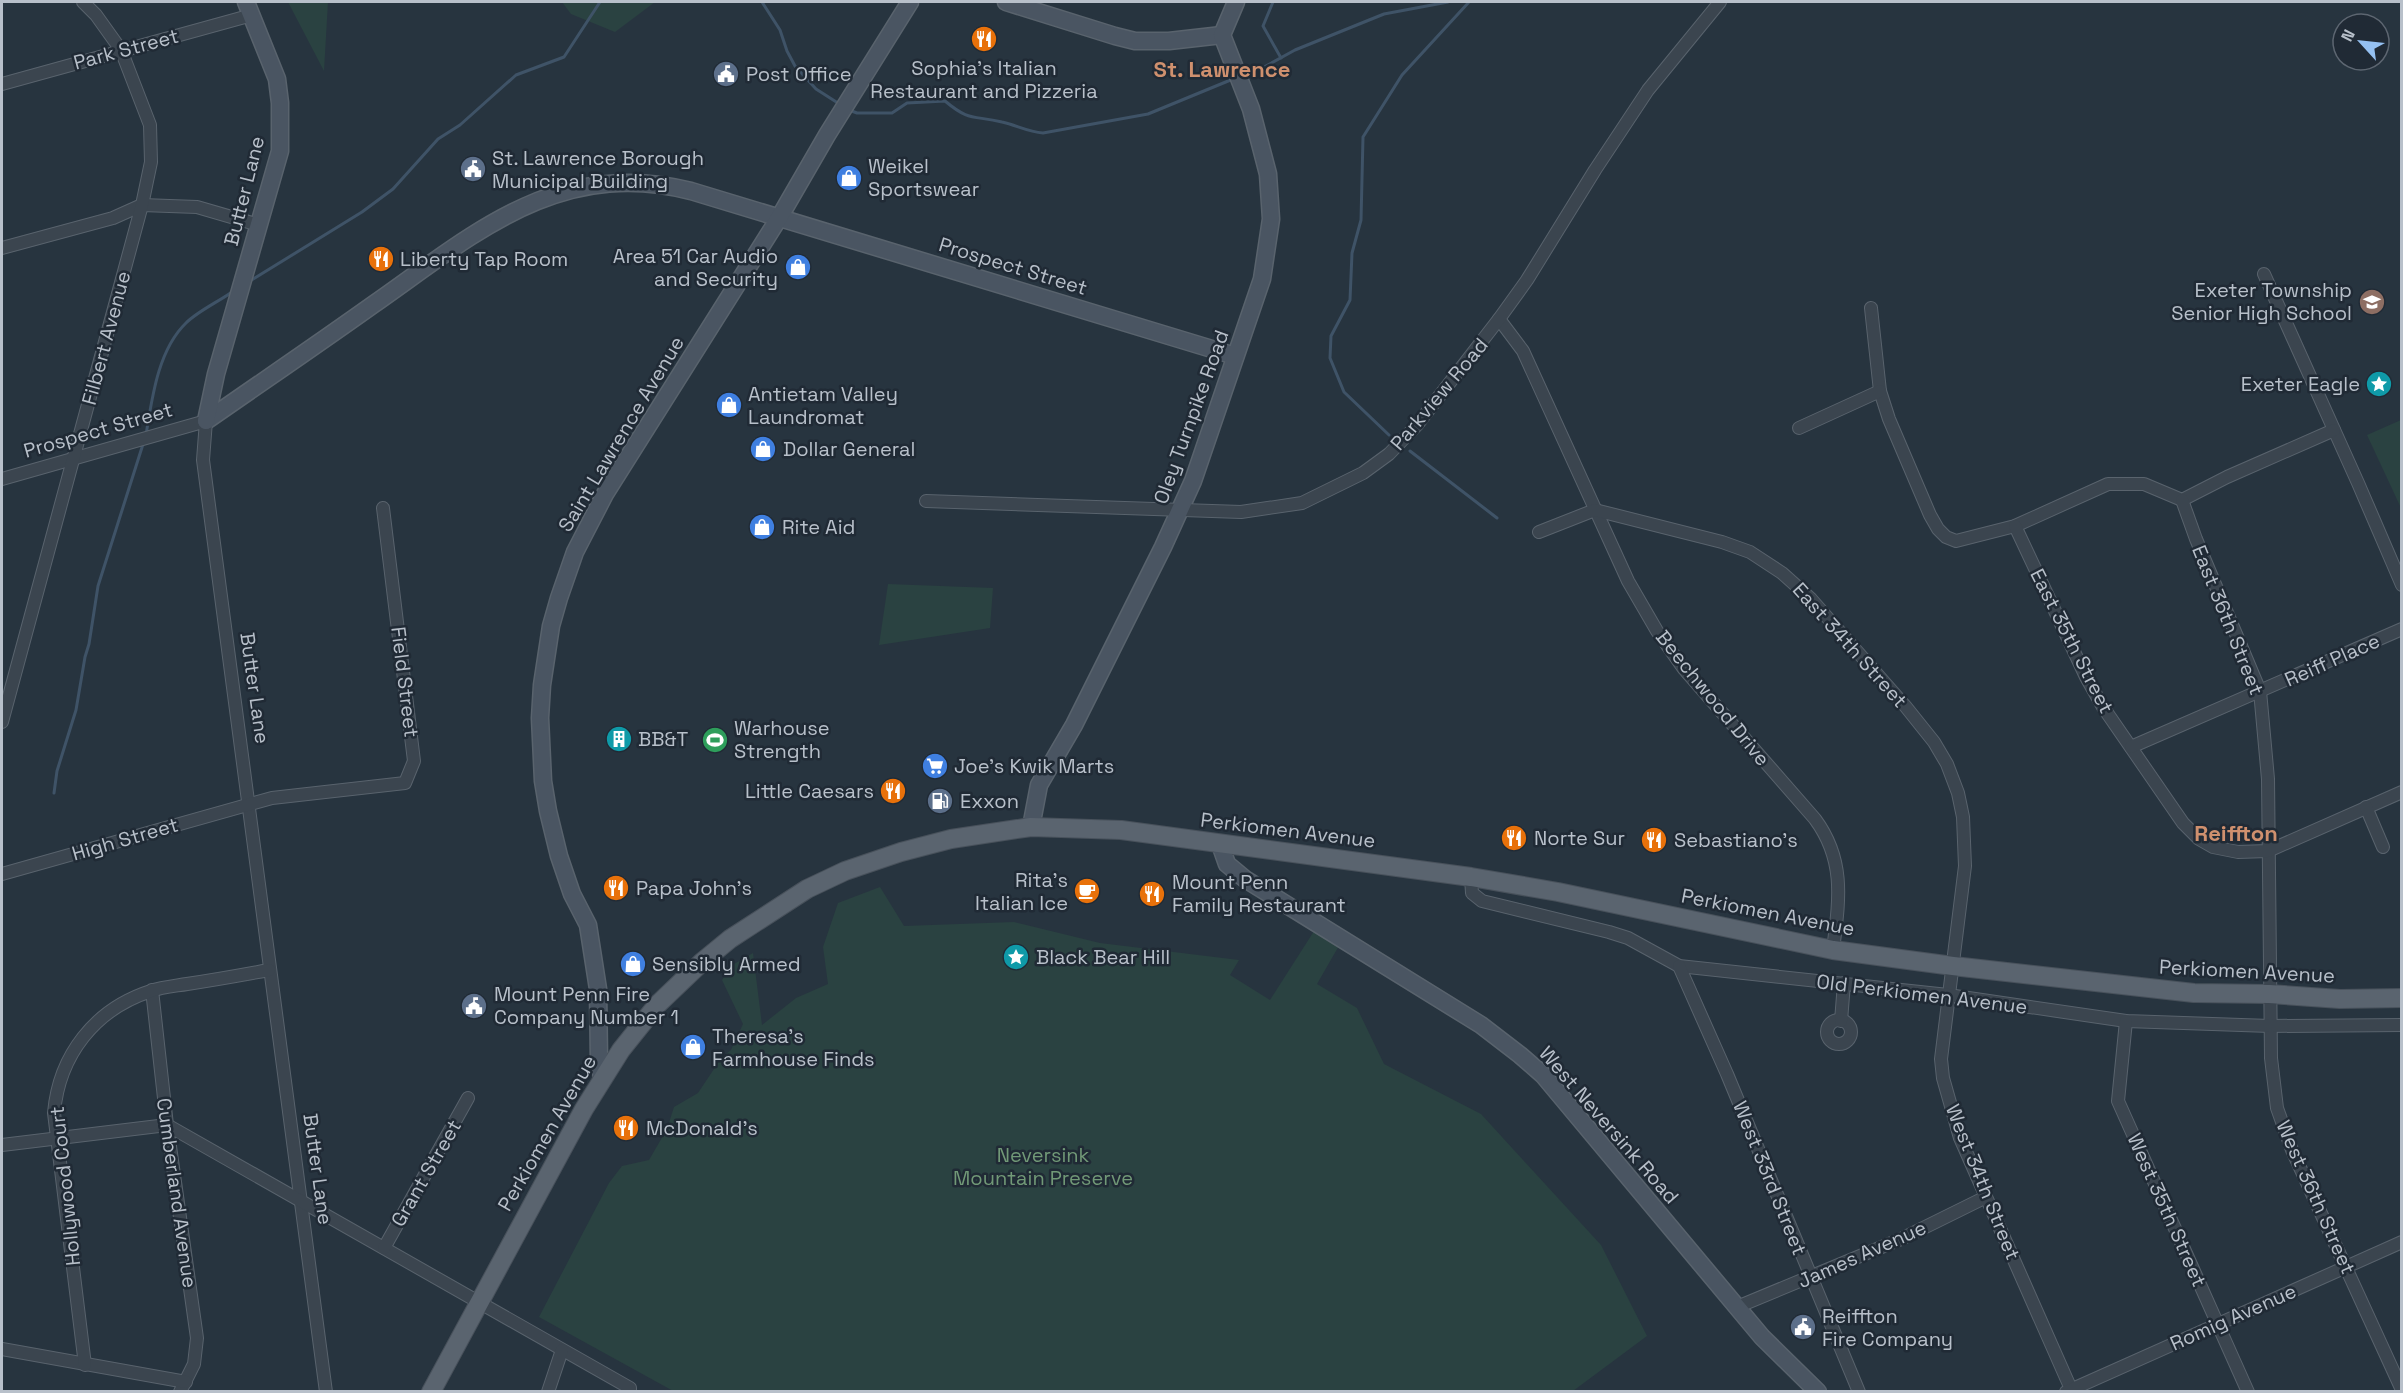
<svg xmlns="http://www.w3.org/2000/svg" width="2403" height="1393" viewBox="0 0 2403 1393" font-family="'Space Grotesk',sans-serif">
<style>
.green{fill:#2a4241}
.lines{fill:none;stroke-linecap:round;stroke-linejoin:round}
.stream{stroke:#3f5367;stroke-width:3}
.street-casing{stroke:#59636d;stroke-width:14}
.secondary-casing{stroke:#59636d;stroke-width:19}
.primary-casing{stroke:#48515b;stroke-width:20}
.street{stroke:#3b454f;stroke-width:12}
.secondary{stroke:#4a5562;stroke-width:16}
.primary{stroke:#5a646f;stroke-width:18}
.labels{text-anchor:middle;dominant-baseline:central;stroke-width:5;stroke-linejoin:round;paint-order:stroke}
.street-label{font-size:20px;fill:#b8c0ca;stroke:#202a35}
.poi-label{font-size:20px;fill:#b8c0ca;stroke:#202a35;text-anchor:start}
.park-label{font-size:20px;fill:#719977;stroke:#202a35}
.quarter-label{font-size:22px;font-weight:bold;fill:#cf906e;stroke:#202a35}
</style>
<rect width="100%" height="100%" fill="#27343f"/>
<g class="green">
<polygon points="288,2 328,2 324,71"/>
<polygon points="562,2 655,2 615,32 571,14"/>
<polygon points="2401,420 2401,508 2367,435"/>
<polygon points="888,584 993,588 990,628 879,645"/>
<polygon points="880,887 904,926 1014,922 1100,943 1239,960 1230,975 1270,1000 1316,928 1340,944 1317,984 1357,1008 1384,1064 1481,1114 1601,1245 1647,1336 1573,1391 675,1392 539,1317 609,1183 622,1166 649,1160 667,1129 674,1107 698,1093 722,1057 731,1050 743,1024 722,980 734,964 753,953 762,1025 796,998 828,984 823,947 838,903"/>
</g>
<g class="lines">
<g class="stream">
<polyline points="762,2 780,30 787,51 795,66 816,89 841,105"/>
<polyline points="1273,2 1263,26 1281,58"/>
<polyline points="1242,76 1257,71 1295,50 1384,14 1448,2"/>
<path d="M 849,110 L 857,113 L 892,113 L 907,103 L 945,101 C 970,122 973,115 1002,122 C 1016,125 1028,132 1043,133 L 1148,114 L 1233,79"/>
<polyline points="250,281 362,212 393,189 438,139 460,125 516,75 564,57 600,2"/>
<path d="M 146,435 C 152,398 158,350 186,323 C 198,311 218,302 232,292"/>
<polyline points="1389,435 1344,392 1330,358 1331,336 1350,300 1352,253 1361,220 1363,137 1402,75 1469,2"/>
<polyline points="1410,451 1497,518"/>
<polyline points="54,793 57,771 76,710 85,657 89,644 98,586 144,441"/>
</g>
<g class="street-casing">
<g id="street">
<polyline points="2,84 252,15"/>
<polyline points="2,248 113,218 142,205 197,207 259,225"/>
<polyline points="2264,274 2358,483 2402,585"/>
<polyline points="1871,308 1880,391 1889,419 1930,515 1938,529 1946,537 1956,541 2015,526 2108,484 2144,484 2182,500 2227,477 2334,430"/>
<path d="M 1499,319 L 1523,351 L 1628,581 L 1657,631 L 1684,669 L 1815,819 C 1846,861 1839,901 1833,950"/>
<polyline points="1799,428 1880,391"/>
<polyline points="2,479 206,421 203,460 326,1392"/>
<polyline points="2182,500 2196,539 2260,691 2268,779 2271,1058 2277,1108 2292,1150 2402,1390"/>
<polyline points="926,501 1241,512 1302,503 1363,473 1389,454 1417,425 1499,319 1527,280 1595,170 1648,90 1720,2"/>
<polyline points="2015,526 2086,677 2103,707 2183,823 2199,839 2213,847 2238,852 2268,851 2402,792"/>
<polyline points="1539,532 1595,510 1722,542 1750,552 1782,573 1811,599 1906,707 1934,742 1947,764 1958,793 1963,817 1965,866 1941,1059 1943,1078 1960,1138 2071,1389"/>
<polyline points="2,722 142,205 151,162 150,125 121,50 96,15 83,2"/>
<polyline points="2131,747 2402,629"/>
<polyline points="2366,807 2383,847"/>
<polyline points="2,874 272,798 405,783 414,761 383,508"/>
<polyline points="1471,877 1472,893 1482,901 1609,932 1628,938 1679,966 1948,995 2126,1021 2270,1026 2402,1025"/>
<polyline points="1679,966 1727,1074 1859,1392"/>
<polyline points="152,990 167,1125 197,1338 194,1364 180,1392"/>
<circle cx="1839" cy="1032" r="12"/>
<polyline points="1841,1021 1844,983"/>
<polyline points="2126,1021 2118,1101 2248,1392"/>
<polyline points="2,1145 167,1125 630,1388 630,1392"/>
<polyline points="384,1248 468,1098"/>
<polyline points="1737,1307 1901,1239 1986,1197"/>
<polyline points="2,1349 186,1382"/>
<path d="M 85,1365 L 54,1113 C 59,1055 95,1009 151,991 C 162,987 175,986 187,984 C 214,980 242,975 269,970"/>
<polyline points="548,1392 562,1350"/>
<polyline points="2066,1392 2402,1242"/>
</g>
</g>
<g class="secondary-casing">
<g id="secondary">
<polyline points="1006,2 1115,36 1135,41 1169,41 1222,35"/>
<path d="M 206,421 C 262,382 318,344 374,304 C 474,234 559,157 691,191 L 1235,356"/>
<polyline points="206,421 216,374 280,151 280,103 277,79 246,2"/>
<polyline points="1031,827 1039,785 1074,725 1163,547 1193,481 1262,279 1271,219 1268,174 1251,109 1222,35 1236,2"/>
<polyline points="1220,844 1227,864 1245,879 1481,1025 1520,1055 1543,1075 1762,1337 1818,1392"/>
<polyline points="602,1078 599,1060 598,989 588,925 572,894 559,856 548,811 543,781 540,718 542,685 551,626 559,598 575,552 605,494 779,218 827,135 910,2"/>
</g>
</g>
<g class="primary-casing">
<polyline id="primary" points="431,1392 584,1109 621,1050 657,1005 702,962 730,939 807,889 845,871 901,852 951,839 1031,827 1121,830 1471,877 1558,892 1833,950 1953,966 2194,993 2269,994 2340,999 2402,998"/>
</g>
<use href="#street" class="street"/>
<use href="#secondary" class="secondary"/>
<use href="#primary" class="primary"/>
</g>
<defs>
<g id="restaurant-disc" transform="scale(1.35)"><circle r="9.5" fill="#e8710a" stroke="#202a35"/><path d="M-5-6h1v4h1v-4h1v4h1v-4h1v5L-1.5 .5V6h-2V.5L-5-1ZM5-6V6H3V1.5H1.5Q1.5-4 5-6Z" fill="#fff"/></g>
<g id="civic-disc" transform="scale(1.35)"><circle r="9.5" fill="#5c6f8a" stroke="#202a35"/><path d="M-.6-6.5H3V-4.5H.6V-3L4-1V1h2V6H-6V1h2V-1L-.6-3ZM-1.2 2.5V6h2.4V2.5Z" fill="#fff"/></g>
<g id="shop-disc" transform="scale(1.35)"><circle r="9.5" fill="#3f7fe0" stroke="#202a35"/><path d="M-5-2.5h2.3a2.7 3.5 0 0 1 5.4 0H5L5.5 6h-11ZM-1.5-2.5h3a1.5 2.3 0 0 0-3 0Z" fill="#fff"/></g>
<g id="school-disc" transform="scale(1.35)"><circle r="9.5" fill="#8d6e63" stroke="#202a35"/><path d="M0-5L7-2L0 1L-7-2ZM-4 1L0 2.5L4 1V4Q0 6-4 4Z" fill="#fff"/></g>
<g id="sight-disc" transform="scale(1.35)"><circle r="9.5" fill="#0f9aa8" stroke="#202a35"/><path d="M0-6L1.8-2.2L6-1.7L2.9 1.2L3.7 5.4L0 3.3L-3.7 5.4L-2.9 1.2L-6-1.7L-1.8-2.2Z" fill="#fff"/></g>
<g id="building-disc" transform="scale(1.35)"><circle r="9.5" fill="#0f9aa8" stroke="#202a35"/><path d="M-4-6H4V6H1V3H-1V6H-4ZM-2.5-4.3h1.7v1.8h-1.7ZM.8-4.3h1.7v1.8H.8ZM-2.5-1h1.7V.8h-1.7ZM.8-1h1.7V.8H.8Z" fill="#fff"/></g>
<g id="stadium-disc" transform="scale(1.35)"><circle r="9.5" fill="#2e9e5b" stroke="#202a35"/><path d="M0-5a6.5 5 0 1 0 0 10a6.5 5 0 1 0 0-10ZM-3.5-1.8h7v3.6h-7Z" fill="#fff"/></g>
<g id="supermarket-disc" transform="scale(1.35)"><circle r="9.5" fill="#3f7fe0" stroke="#202a35"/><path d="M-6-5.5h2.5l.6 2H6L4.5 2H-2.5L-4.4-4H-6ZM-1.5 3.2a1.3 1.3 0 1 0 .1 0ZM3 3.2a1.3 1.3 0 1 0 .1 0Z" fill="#fff"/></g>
<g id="fuel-disc" transform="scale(1.35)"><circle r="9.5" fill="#5c6f8a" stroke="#202a35"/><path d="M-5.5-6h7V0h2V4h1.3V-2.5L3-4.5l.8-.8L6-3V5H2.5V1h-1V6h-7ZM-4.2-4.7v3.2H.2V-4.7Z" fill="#fff"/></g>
<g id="cafe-disc" transform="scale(1.35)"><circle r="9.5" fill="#e8710a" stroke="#202a35"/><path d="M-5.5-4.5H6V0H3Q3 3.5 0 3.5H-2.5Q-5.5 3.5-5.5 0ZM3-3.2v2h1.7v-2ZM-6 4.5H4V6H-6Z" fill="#fff"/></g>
</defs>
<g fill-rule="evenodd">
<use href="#restaurant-disc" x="984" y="39"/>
<use href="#civic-disc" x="726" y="74"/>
<use href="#civic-disc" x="473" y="169"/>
<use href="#shop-disc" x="849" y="178"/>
<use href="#restaurant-disc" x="381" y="259"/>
<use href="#shop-disc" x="798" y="267"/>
<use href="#school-disc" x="2372" y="302"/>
<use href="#sight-disc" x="2379" y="384"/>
<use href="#shop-disc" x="729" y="405"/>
<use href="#shop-disc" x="763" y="449"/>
<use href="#shop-disc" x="762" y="527"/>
<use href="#building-disc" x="619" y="739"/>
<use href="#stadium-disc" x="715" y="740"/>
<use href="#supermarket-disc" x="935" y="766"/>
<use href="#restaurant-disc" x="893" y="791"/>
<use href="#fuel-disc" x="940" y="801"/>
<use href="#restaurant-disc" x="1514" y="838"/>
<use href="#restaurant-disc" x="1654" y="840"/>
<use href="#restaurant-disc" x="616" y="888"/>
<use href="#cafe-disc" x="1087" y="891"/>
<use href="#restaurant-disc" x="1152" y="894"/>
<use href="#sight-disc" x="1016" y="957"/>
<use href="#shop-disc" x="633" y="964"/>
<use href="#civic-disc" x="474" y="1006"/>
<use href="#shop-disc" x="693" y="1047"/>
<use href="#restaurant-disc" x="626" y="1128"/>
<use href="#civic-disc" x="1803" y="1327"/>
</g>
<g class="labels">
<g class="street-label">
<text transform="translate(126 49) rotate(-15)">Park Street</text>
<text transform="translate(244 191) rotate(-76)">Butter Lane</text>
<text transform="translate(1013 266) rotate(17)">Prospect Street</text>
<text transform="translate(106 338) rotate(-75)">Filbert Avenue</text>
<text transform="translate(1439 394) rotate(-50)">Parkview Road</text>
<text transform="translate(1191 417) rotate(-70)">Oley Turnpike Road</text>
<text transform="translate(98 430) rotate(-16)">Prospect Street</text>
<text transform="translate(621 434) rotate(-59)">Saint Lawrence Avenue</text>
<text transform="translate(2228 620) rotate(68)">East 36th Street</text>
<text transform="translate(2072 641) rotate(63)">East 35th Street</text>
<text transform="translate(1850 645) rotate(48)">East 34th Street</text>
<text transform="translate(2332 660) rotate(-24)">Reiff Place</text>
<text transform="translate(405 682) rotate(83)">Field Street</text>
<text transform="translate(255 688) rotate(82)">Butter Lane</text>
<text transform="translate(1713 698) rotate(51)">Beechwood Drive</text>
<text transform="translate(1288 830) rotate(7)">Perkiomen Avenue</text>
<text transform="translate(125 839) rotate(-16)">High Street</text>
<text transform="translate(1768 912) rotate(11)">Perkiomen Avenue</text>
<text transform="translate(2247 971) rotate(3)">Perkiomen Avenue</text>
<text transform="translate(1922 994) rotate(7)">Old Perkiomen Avenue</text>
<text transform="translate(1609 1125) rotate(49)">West Neversink Road</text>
<text transform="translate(547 1133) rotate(-60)">Perkiomen Avenue</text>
<text transform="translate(318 1169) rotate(82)">Butter Lane</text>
<text transform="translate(426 1173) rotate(-60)">Grant Street</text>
<text transform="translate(1770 1178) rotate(68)">West 33rd Street</text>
<text transform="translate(1983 1182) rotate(68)">West 34th Street</text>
<text transform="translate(65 1186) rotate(-96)">Hollywood Court</text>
<text transform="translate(177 1193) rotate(82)">Cumberland Avenue</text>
<text transform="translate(2316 1197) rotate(66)">West 36th Street</text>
<text transform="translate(2167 1210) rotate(66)">West 35th Street</text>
<text transform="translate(1862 1254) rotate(-24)">James Avenue</text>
<text transform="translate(2233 1317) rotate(-24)">Romig Avenue</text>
</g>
<g class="poi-label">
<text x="984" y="68" text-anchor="middle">Sophia's Italian<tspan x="984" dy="23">Restaurant and Pizzeria</tspan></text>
<text x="746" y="74">Post Office</text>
<text x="492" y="158">St. Lawrence Borough<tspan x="492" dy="23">Municipal Building</tspan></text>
<text x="868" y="166">Weikel<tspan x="868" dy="23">Sportswear</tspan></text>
<text x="778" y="256" text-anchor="end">Area 51 Car Audio<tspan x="778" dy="23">and Security</tspan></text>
<text x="400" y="259">Liberty Tap Room</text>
<text x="2352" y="290" text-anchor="end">Exeter Township<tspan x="2352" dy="23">Senior High School</tspan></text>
<text x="2360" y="384" text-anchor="end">Exeter Eagle</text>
<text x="748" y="394">Antietam Valley<tspan x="748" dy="23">Laundromat</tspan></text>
<text x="783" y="449">Dollar General</text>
<text x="782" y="527">Rite Aid</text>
<text x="734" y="728">Warhouse<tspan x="734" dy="23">Strength</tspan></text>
<text x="638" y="739">BB&amp;T</text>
<text x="954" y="766">Joe's Kwik Marts</text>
<text x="874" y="791" text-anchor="end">Little Caesars</text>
<text x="960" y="801">Exxon</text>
<text x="1534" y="838">Norte Sur</text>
<text x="1674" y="840">Sebastiano's</text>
<text x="1068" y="880" text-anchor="end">Rita's<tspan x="1068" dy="23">Italian Ice</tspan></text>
<text x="1172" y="882">Mount Penn<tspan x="1172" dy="23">Family Restaurant</tspan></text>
<text x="636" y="888">Papa John's</text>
<text x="1036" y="957">Black Bear Hill</text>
<text x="652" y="964">Sensibly Armed</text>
<text x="494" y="994">Mount Penn Fire<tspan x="494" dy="23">Company Number 1</tspan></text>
<text x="712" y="1036">Theresa's<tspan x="712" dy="23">Farmhouse Finds</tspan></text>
<text x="646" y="1128">McDonald's</text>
<text x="1822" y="1316">Reiffton<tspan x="1822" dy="23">Fire Company</tspan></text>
</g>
<g class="park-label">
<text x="1043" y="1155">Neversink<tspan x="1043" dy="23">Mountain Preserve</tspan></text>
</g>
<g class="quarter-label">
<text x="1222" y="69">St. Lawrence</text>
<text x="2236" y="833">Reiffton</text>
</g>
</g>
<rect width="2403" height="1393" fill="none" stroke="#b8c0ca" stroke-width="6"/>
<g transform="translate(2361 42) rotate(297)"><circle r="28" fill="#202a35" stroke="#5d6671" stroke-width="1.5"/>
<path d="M0-4.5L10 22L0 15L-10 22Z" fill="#95c1f2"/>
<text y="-9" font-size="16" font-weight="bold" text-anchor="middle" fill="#b8c0ca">N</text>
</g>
</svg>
